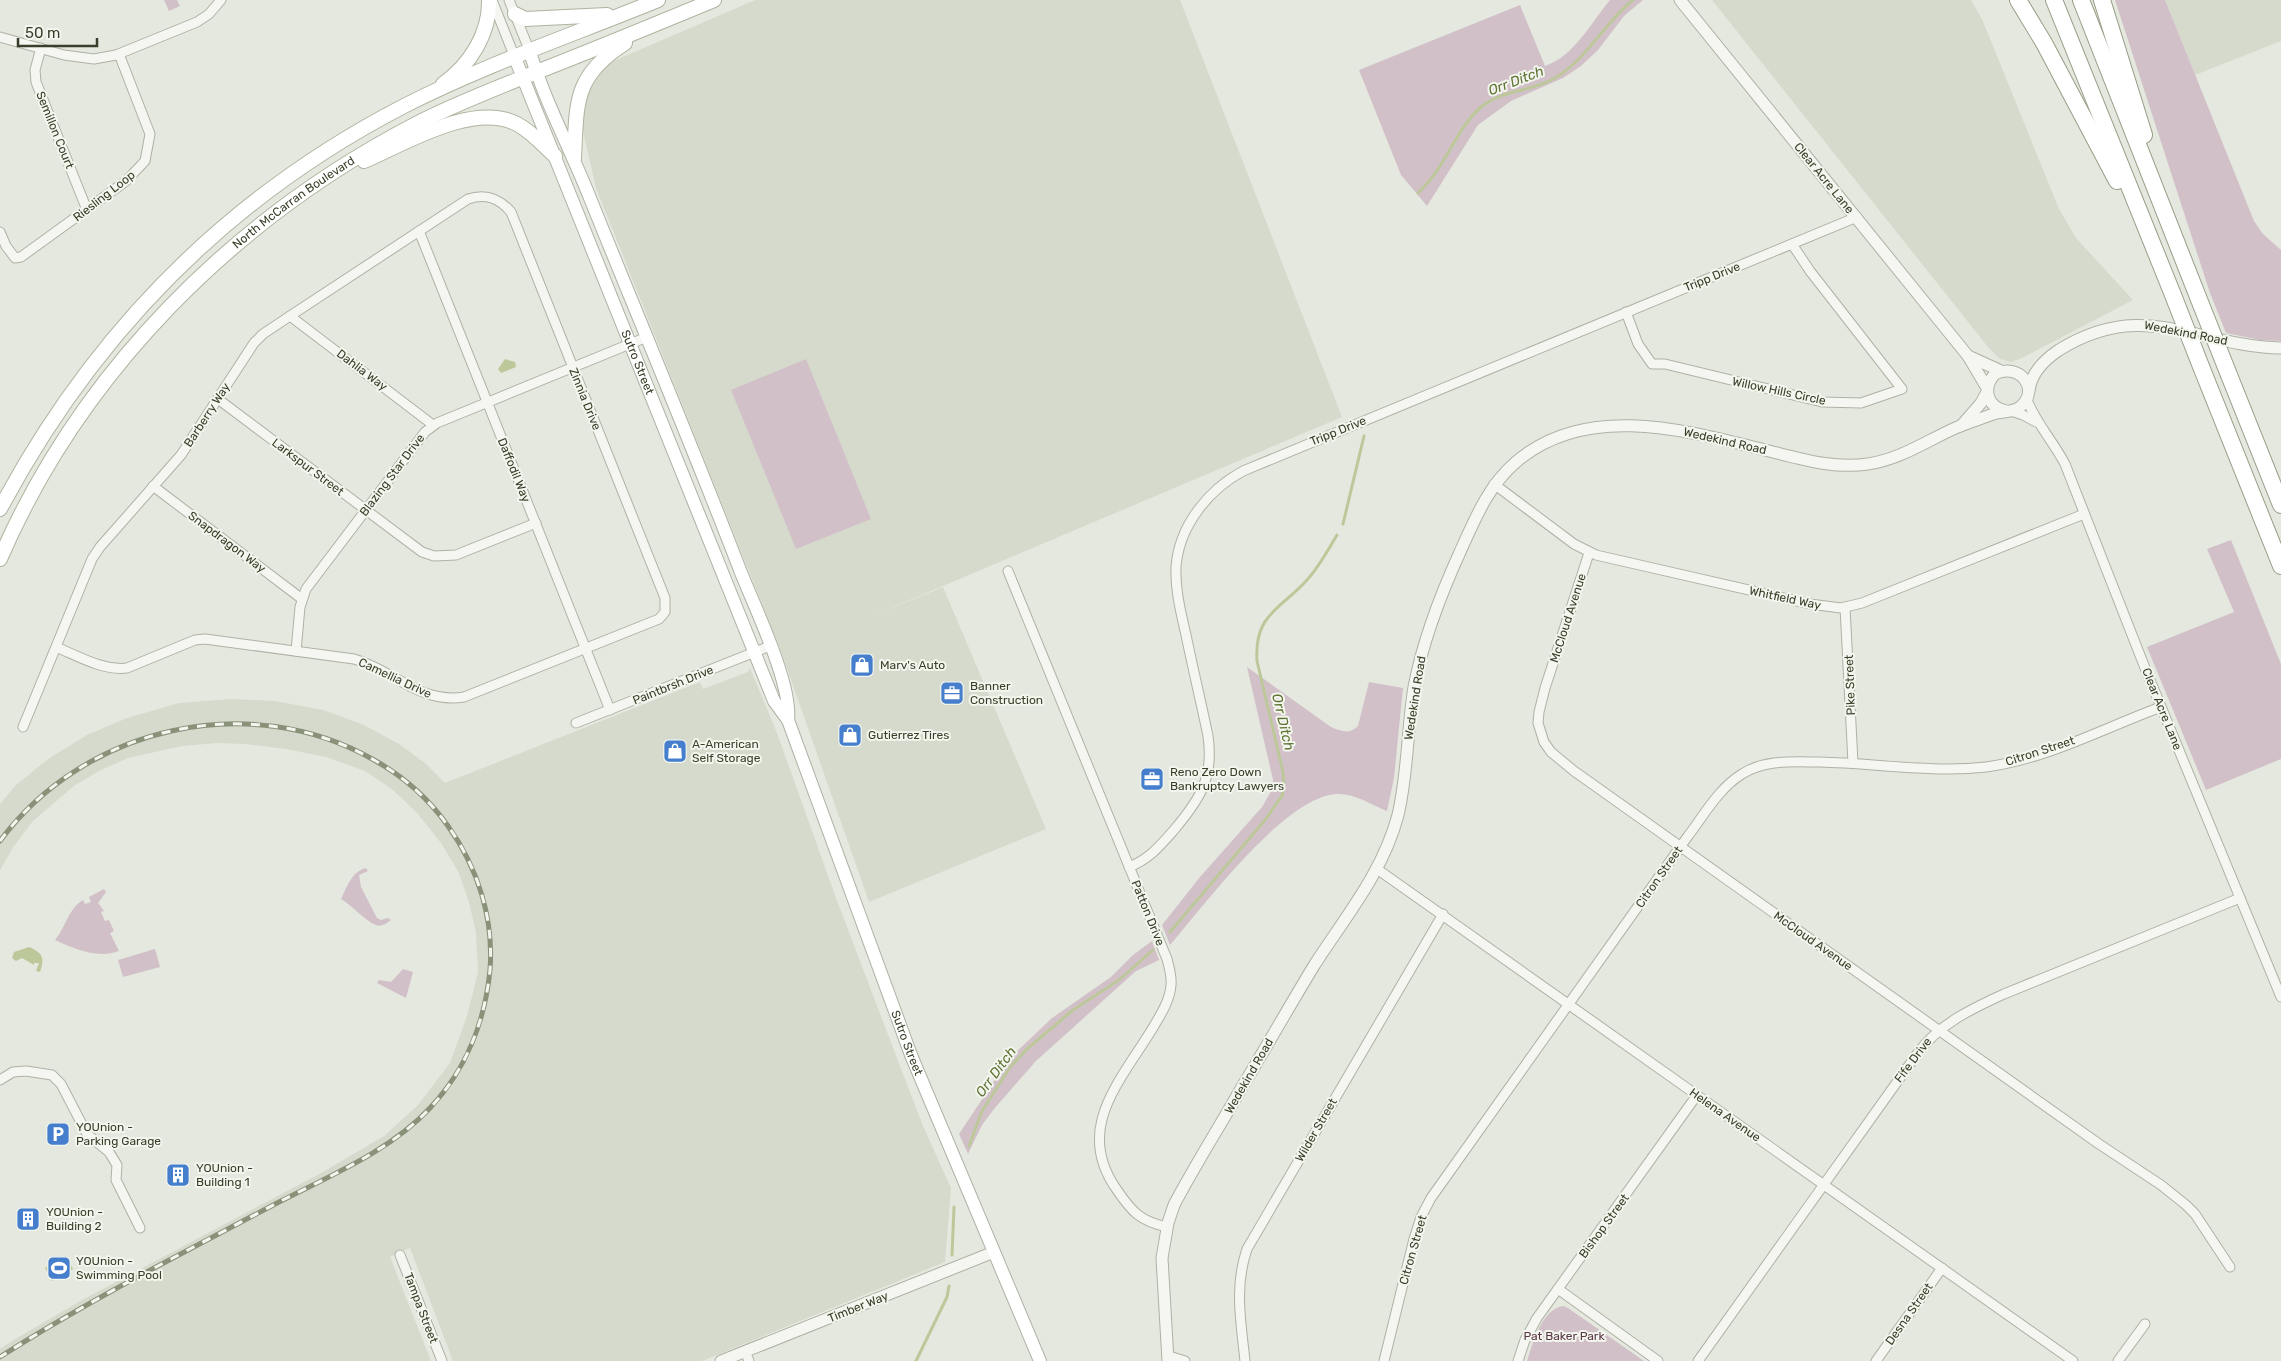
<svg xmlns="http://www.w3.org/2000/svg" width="2281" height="1361" viewBox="0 0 2281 1361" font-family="Rubik,sans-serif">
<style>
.built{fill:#d5dacd}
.green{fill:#d2c0c9}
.water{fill:#bdc89a}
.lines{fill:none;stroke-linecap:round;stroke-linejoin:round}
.stream{stroke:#bdc89a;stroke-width:3}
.minor-casing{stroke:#adb2a4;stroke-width:11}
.tertiary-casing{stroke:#adb2a4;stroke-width:13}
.secondary-casing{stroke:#adb2a4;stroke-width:14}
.primary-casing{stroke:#adb49f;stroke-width:16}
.motorway-casing{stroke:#969e87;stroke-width:18}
.minor{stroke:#f5f6f2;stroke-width:9}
.tertiary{stroke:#f5f6f2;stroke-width:11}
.secondary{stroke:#fff;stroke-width:12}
.primary{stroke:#fff;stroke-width:14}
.motorway{stroke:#fff;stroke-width:16}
.rail-casing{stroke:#899179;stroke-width:5}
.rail{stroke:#f3f6ee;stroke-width:3;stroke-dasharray:9;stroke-linecap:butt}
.motorway-bridge-casing{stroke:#969e87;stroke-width:18;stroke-linecap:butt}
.motorway-bridge{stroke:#fff;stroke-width:16}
.labels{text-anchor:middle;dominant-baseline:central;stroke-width:4;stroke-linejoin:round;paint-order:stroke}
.street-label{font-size:12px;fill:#373f28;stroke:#f3f6ee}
.poi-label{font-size:12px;fill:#373f28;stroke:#f3f6ee;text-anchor:start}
.park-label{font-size:12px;fill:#5a3647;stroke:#f3f6ee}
.water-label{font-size:14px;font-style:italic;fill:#607233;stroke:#f3f6ee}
</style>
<rect width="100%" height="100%" fill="#e5e8df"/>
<g class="built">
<polygon points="755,0 1180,0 1342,417 860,621 943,587 1046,829 869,902 782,654 596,188 580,118 583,97 593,78 609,63"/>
<polygon points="1712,0 1971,0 1982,19 2059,209 2076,238 2133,300 2022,358 2011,362 2000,359 1988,347"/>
<polygon points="2165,0 2281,0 2281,41 2195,75"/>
<polygon points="750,668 777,733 836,898 895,1053 923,1126 951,1188 945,1262 702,1361 453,1361 410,1248 390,1257 431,1361 0,1361 0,1349 12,1341 82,1300 321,1173 384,1136 418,1105 450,1063 467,1016 478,972 476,933 469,902 458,871 441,843 417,813 393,790 365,771 326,757 286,749 245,744 217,743 182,746 128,758 99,771 74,786 33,821 14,846 0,870 0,804 15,786 48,759 87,735 127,718 179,703 231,699 275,701 323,710 364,725 399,744 425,763 445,783 700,682 703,689 748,672"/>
</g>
<g class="green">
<polygon points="164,0 177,0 180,6 169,11"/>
<path d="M 1610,0 L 1643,0 L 1624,16 L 1598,50 L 1581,66 L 1563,78 L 1511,101 L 1478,125 L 1427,206 L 1401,175 L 1359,70 L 1520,5 L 1545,66 C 1574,56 1591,23 1610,0 Z"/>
<polygon points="2115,0 2165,0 2254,221 2263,234 2281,250 2281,341 2260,340 2226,333 2210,293"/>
<polygon points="806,359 871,519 796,549 731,390"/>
<polygon points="2231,540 2281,664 2281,759 2206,790 2147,647 2234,612 2207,549"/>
<path d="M 1247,667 L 1331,727 C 1341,731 1349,735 1358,726 L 1369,682 L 1403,688 L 1394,778 L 1387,811 C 1372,805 1354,793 1337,794 C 1285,796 1204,906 1170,945 L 1162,925 L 1200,877 L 1262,807 L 1273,788 L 1273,780 Z"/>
<path d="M 366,868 L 368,871 L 359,875 L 361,887 L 377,918 L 381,920 L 388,918 L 391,920 C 387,923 382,927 376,925 C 365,921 353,906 341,899 C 347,887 352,871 366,868 Z"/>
<path d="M 104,889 L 106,892 L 98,903 L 104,911 L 101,912 L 105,921 L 109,920 L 114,931 L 110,933 L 119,951 C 98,959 74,949 55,940 C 66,927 68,909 83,900 L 85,904 L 91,902 L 89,897 Z"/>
<polygon points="1152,941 1159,960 1136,971 1036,1061 994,1109 982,1125 968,1154 959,1134 1008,1060 1052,1018 1111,977 1133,955"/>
<polygon points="155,949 160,967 123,977 118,960"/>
<polygon points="403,969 413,972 406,998 377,983 379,980 391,982"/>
<path d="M 1563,1306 L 1568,1308 L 1644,1361 L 1527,1361 C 1533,1343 1541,1310 1563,1306 Z"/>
</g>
<g class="water">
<polygon points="505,359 515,362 516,367 501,373 498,369"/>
<path d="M 29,947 C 43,953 45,958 40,972 L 36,971 L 39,963 L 34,963 L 34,965 L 22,958 L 16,961 L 12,958 L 14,952 Z"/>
<polygon points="66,1256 73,1269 52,1281 45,1268"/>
</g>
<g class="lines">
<g class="stream">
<path d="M 1418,193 C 1423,188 1429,182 1433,176 C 1450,154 1460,125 1481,107 C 1503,89 1532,92 1555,78 C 1588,58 1604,23 1633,0"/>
<polyline points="1343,524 1364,436"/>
<path d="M 1170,932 L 1265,820 L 1282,796 L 1284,785 L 1283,772 L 1257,661 C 1254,614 1280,610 1307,580 C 1319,567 1328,550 1337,535"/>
<polyline points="969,1146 982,1111 1011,1066 1027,1049 1073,1010 1119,980 1153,950"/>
<polyline points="952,1255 954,1207"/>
<polyline points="916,1361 947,1297 949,1286"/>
</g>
<g class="minor-casing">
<g id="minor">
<polyline points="492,0 515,58"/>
<polyline points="509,0 530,52"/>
<polyline points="0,37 64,55 94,59 116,55 197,22 209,14 221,0"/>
<polyline points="41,48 35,70 36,82 87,210"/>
<polyline points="419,231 610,710"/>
<polyline points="0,232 6,246 15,258 21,257 126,181 145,161 150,134 119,54"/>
<polyline points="1626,312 1638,344 1652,364 1665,364 1822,402 1861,403 1902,389 1810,271 1792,244"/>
<polyline points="290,316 433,425"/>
<polyline points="218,399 422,552 434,556 456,555 536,523"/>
<path d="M 2027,400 C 2036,423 2053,441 2065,464 L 2145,668 L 2281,997"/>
<polyline points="2011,411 2023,415 2036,422"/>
<polyline points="1494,484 1574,544 1596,555 1810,604 1841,608 1862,603 2084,514"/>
<polyline points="153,486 302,599"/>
<polyline points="1589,553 1545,688 1539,712 1538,723 1544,742 1551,752 1574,771 2099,1144 2161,1185 2186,1205 2195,1214 2230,1267"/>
<path d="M 1008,571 L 1167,959 C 1169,967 1172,976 1171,985 C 1170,1000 1161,1014 1154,1026 C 1121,1081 1073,1128 1117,1190 C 1132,1212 1140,1221 1167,1227"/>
<polyline points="1845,607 1853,763"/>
<polyline points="296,651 300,607 306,589 425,432 437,423 647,337"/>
<polyline points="576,723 770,646"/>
<path d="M 23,727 L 92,559 L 100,547 L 181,455 L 254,343 L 263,334 L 290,316 L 468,199 C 486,193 499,198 511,212 L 665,598 L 665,612 L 659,619 L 464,697 C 419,704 394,670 354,659 L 205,639 L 195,640 L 127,668 C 103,671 78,656 56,647"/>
<path d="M 1129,867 C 1149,859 1160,846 1174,830 C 1200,799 1214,778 1208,736 C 1201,702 1193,669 1186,635 C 1181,613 1175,590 1176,567 C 1179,526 1208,490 1243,471 L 1857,217"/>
<polyline points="1377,869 2073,1361"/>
<polyline points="0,1080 13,1072 26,1071 52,1075 61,1084 87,1134 109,1152 117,1165 116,1180 140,1228"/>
<polyline points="400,1255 442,1361"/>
<polyline points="1558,1289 1658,1361"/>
<polyline points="745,1351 749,1361"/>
<polyline points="1169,1356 1185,1361"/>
<path d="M 1245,1361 C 1241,1322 1234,1287 1247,1249 L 1443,914"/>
<path d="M 1384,1361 L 1414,1239 L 1421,1217 L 1431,1198 L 1688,836 C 1704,815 1719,788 1742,774 C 1765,759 1794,762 1820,762 C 1875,763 1931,773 1986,767 C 2047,759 2104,728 2161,707"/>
<polyline points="1518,1361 1525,1340 1537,1318 1697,1095"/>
<path d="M 1698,1361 L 1917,1054 C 1939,1024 1971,1009 2004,994 L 2240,898"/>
<polyline points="1876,1361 1942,1268"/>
<polyline points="2118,1361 2145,1324"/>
</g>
</g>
<g class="tertiary-casing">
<g id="tertiary">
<polyline points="1680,0 1968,356 1987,388"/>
<polyline points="1968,356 2001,371"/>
<path d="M 2029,391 C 2031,373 2044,360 2059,350 C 2144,297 2195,346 2281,348"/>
<polyline points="1961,426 1981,403 1987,392"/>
<polyline points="721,1361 994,1252"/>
<path d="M 1168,1361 L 1162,1258 L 1168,1223 L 1174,1205 C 1195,1165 1220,1126 1242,1087 C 1267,1046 1290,1005 1315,964 C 1346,916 1383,872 1398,815 C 1408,773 1407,730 1414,687 C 1423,640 1440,596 1460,552 C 1475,519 1488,486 1516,462 C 1587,401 1688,431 1769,451 C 1801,459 1834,469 1868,464 C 1902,459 1929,439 1960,426 C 1970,422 1983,418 1993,414 C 2002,411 2013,413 2020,407 C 2041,390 2020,362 1995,374 C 1982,388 1987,407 2006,411"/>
</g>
</g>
<g class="secondary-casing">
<g id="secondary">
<path d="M 530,52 C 545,102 571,150 590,198 C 640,322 692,445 740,570 C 754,606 792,683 788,720"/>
<path id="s1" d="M 515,58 L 774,701 L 788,720 L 911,1055 L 1040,1361"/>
</g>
</g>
<g class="primary-casing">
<g id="primary">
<polyline points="515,14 525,19 607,15"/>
<path d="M 443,84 C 470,65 490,33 489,0"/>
<path d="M 574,158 C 577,103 573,76 625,43"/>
<path d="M 364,161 C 404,144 474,101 517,124 C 532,132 543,145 555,156"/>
<path d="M 0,509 C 93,334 228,197 404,106 C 484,65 575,34 658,0"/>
<path id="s2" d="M 0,559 C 81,371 234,219 414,125 C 454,104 497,88 539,71 C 598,48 656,24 714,0"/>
</g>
</g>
<g class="motorway-casing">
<g id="motorway">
<polyline points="2018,0 2044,43 2117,181"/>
<polyline points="2054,0 2173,295"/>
<polyline points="2081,0 2198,297"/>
<polyline points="2102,0 2144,135"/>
<polyline points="2202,369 2281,566"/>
<polyline points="2229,375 2281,505"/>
</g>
</g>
<use href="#minor" class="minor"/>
<use href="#tertiary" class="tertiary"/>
<use href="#secondary" class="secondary"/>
<use href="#primary" class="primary"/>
<use href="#motorway" class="motorway"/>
<g class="rail-casing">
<path id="rail" d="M 0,841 C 85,726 250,689 374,760 C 403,776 429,799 448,826 C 478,868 494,919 490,970 C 485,1021 466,1070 430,1108 C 390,1151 331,1175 279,1202 C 185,1252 89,1300 0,1357"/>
</g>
<use href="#rail" class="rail"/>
<g class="motorway-bridge-casing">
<g id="motorway-bridge">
<polyline points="2173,295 2202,369"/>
<polyline points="2198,297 2229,375"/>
</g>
</g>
<use href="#motorway-bridge" class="motorway-bridge"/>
</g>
<defs>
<g id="shop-square" transform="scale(1.25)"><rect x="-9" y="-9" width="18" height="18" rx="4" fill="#457ecc" stroke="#f3f6ee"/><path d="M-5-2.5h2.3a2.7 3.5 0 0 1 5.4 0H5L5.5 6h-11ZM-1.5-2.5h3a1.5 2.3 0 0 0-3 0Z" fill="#fff"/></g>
<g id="office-square" transform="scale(1.25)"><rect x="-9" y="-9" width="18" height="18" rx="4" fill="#457ecc" stroke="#f3f6ee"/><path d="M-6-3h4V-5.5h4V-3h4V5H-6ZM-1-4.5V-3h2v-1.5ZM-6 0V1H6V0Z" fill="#fff"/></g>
<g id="parking-square" transform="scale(1.25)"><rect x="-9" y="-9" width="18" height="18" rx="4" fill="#457ecc" stroke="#f3f6ee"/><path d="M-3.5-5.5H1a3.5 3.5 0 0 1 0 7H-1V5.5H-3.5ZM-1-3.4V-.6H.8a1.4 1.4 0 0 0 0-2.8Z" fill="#fff"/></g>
<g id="building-square" transform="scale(1.25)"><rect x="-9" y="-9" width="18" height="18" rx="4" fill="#457ecc" stroke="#f3f6ee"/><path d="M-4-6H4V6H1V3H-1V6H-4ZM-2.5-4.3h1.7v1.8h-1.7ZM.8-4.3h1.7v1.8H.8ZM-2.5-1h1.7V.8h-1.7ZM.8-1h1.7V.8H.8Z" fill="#fff"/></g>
<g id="stadium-square" transform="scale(1.25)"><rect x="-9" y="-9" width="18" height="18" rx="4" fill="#457ecc" stroke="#f3f6ee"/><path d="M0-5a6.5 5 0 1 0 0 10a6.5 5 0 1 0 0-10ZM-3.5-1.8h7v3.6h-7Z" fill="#fff"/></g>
</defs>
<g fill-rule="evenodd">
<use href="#shop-square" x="862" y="665"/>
<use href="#office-square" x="952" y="693"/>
<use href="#shop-square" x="850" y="735"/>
<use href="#shop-square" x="675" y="751"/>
<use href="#office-square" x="1152" y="779"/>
<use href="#parking-square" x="58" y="1134"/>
<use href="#building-square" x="178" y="1175"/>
<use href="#building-square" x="28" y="1219"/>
<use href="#stadium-square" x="59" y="1268"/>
</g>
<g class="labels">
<g class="street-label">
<text transform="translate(55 130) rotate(68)">Semillon Court</text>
<text transform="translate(1824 178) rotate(51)">Clear Acre Lane</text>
<text transform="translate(104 196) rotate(-38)">Riesling Loop</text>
<text stroke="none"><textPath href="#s2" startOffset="468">North McCarran Boulevard</textPath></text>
<text transform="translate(1712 277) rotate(-22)">Tripp Drive</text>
<text transform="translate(2186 333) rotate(11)">Wedekind Road</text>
<text stroke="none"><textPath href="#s1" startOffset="328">Sutro Street</textPath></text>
<text transform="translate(362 370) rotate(37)">Dahlia Way</text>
<text transform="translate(1779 391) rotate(12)">Willow Hills Circle</text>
<text transform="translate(585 399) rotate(68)">Zinnia Drive</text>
<text transform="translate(207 415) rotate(-57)">Barberry Way</text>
<text transform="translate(1338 431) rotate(-22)">Tripp Drive</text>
<text transform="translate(1725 441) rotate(13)">Wedekind Road</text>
<text transform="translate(308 467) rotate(37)">Larkspur Street</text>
<text transform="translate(514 470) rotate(68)">Daffodil Way</text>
<text transform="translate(392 475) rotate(-53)">Blazing Star Drive</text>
<text transform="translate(227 542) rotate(37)">Snapdragon Way</text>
<text transform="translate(1785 598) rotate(12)">Whitfield Way</text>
<text transform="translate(1568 618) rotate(-72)">McCloud Avenue</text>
<text transform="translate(395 678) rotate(25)">Camellia Drive</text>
<text transform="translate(673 685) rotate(-22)">Paintbrsh Drive</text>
<text transform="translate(1850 685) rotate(-92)">Pike Street</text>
<text transform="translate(1415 698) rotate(-81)">Wedekind Road</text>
<text transform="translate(2162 709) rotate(68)">Clear Acre Lane</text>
<text transform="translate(2040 751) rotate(-18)">Citron Street</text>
<text transform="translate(1659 877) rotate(-55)">Citron Street</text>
<text transform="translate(1148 913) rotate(68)">Patton Drive</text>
<text transform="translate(1813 941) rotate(35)">McCloud Avenue</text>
<text stroke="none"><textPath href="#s1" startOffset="1061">Sutro Street</textPath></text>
<text transform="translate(1913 1060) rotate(-53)">Fife Drive</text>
<text transform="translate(1249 1076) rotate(-60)">Wedekind Road</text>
<text transform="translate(1725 1115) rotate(35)">Helena Avenue</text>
<text transform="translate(1316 1130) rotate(-60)">Wilder Street</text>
<text transform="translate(1604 1226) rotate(-54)">Bishop Street</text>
<text transform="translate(1413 1250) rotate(-74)">Citron Street</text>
<text transform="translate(858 1307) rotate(-22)">Timber Way</text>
<text transform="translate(421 1308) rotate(69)">Tampa Street</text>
<text transform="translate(1909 1314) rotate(-55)">Desna Street</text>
</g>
<g class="poi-label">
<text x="880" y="665">Marv's Auto</text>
<text x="970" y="686">Banner<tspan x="970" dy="14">Construction</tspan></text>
<text x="868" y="735">Gutierrez Tires</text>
<text x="692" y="744">A-American<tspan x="692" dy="14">Self Storage</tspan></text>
<text x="1170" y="772">Reno Zero Down<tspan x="1170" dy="14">Bankruptcy Lawyers</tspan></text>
<text x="76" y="1127">YOUnion -<tspan x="76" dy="14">Parking Garage</tspan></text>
<text x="196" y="1168">YOUnion -<tspan x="196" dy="14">Building 1</tspan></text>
<text x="46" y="1212">YOUnion -<tspan x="46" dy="14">Building 2</tspan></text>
<text x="76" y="1261">YOUnion -<tspan x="76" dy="14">Swimming Pool</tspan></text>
</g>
<g class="park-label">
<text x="1564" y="1336">Pat Baker Park</text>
</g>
<g class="water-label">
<text transform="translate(1516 81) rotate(-21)">Orr Ditch</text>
<text transform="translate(1283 722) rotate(77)">Orr Ditch</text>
<text transform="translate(996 1072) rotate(-54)">Orr Ditch</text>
</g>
</g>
<path d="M18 38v8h79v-8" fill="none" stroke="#373f28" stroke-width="2.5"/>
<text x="25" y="38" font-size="15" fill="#373f28" stroke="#f3f6ee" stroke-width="4" paint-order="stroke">50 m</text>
</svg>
